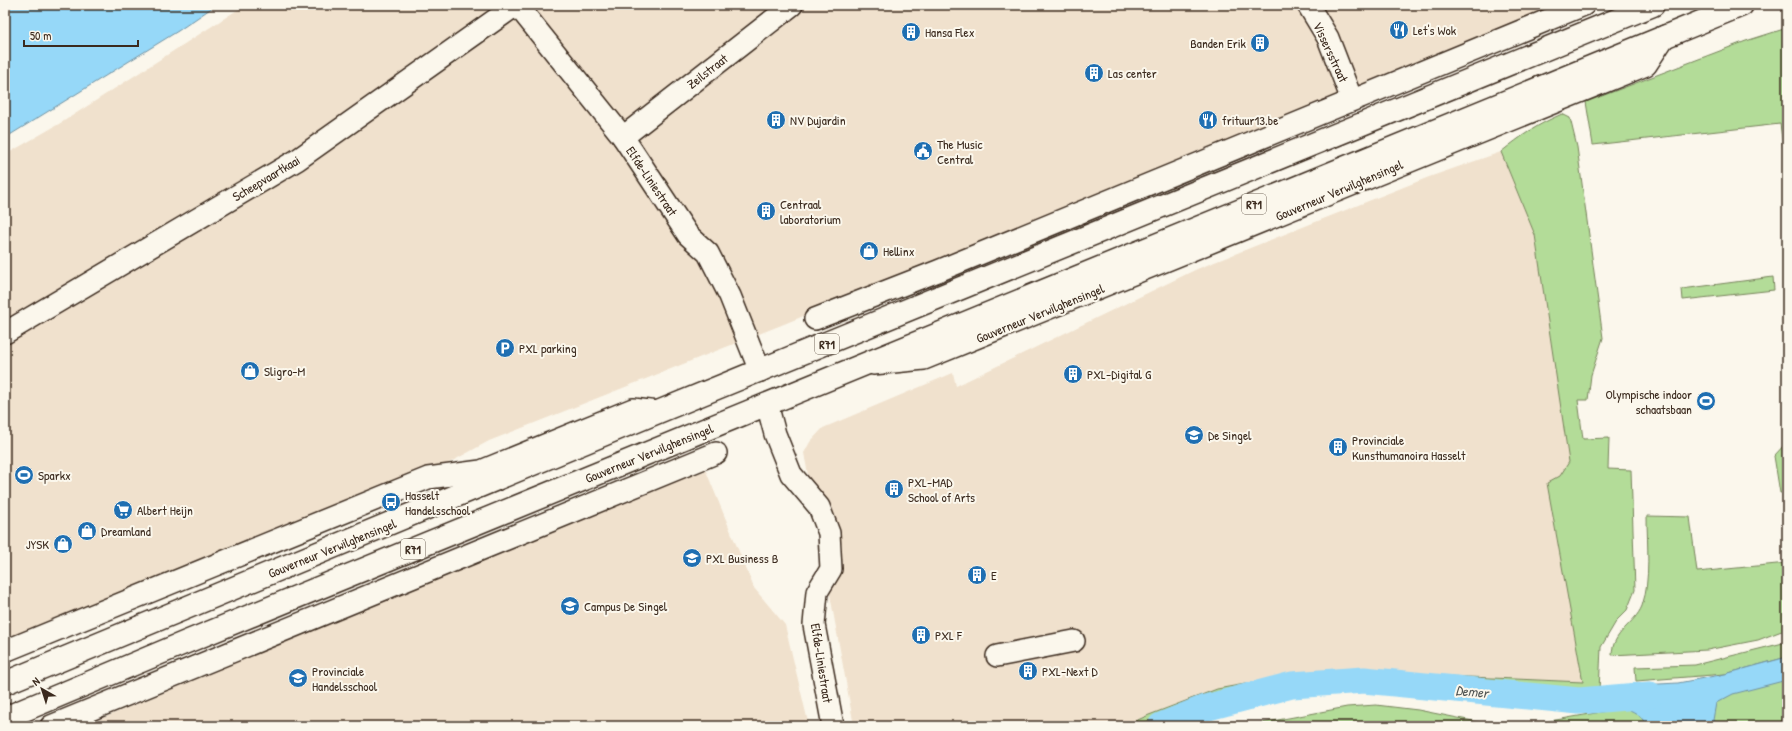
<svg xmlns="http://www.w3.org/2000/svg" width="1792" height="731" viewBox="0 0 1792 731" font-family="'Patrick Hand',sans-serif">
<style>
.built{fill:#f0e1cd}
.green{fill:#b3dc98;stroke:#77835b}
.water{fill:#96d8f8;stroke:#7292a1}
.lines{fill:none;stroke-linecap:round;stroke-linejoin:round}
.river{stroke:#96d8f8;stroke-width:27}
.minor-casing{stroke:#3b2a1e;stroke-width:24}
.highway-casing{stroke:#3b2a1e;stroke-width:25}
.minor{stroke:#fbf7ec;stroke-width:21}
.highway{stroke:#fbf7ec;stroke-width:22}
.labels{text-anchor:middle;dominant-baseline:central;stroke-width:4;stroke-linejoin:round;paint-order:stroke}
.shield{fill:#fbf7ec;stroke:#75685c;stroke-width:1}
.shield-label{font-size:12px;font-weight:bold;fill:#3b2a1e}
.poi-label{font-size:13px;fill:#3b2a1e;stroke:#fbf7ec;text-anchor:start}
.street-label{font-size:13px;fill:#3b2a1e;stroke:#fbf7ec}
.water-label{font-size:14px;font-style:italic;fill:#525654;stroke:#fbf7ec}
</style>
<rect width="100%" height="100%" fill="#fbf7ec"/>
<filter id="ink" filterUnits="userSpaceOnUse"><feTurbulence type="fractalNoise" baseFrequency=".025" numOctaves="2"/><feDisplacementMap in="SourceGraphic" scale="8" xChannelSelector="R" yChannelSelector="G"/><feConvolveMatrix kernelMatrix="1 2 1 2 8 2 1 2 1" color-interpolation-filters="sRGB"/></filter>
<g filter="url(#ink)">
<g class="built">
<polygon points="245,5 1566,5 784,324 489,441 436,470 5,645 5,155 64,121"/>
<polygon points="1501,152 1535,235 1554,362 1576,474 1559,497 1564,521 1583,682 1419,674 1318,671 1217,689 1149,715 1124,726 854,726 804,453 810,442 823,428 953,373 956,386 1197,269 1429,177"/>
<polygon points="706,471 754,588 785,625 809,726 84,726 659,485 680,477"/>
</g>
<g class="green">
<polygon points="1787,28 1787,175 1780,124 1593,145 1586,102 1746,41"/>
<path d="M 1562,114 L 1570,118 L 1577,147 L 1603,338 L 1591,375 L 1588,400 L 1578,400 L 1583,439 L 1609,438 L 1608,469 L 1631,470 L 1635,590 L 1627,610 L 1617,620 L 1601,647 L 1599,691 L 1522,690 L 1357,672 L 1583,682 L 1547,483 L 1560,476 L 1569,462 L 1535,235 L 1501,152 C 1521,136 1538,124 1562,114 Z"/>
<polygon points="1773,277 1774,290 1683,300 1682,289"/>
<polygon points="1787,318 1787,373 1782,319"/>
<polygon points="1787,442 1787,492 1780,493 1774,456"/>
<path d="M 1647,516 L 1690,517 L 1697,572 L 1787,563 L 1787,629 L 1758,640 L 1707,650 L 1612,655 C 1612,632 1635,624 1642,606 C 1651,580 1647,544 1647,516 Z"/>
<polygon points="1787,642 1787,657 1725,674 1636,681 1635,667 1695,665"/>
<path d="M 1318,671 L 1347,672 C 1296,677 1246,683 1197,697 C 1171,705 1154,726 1124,726 L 1149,715 L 1217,689 Z"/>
<polygon points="1787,674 1787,726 1522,726 1624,708"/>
<polygon points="1376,705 1418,710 1498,726 1246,726 1347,707"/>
</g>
<g class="water">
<polygon points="5,5 216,5 178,31 5,138"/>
<path d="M 1787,657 L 1787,680 L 1733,694 L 1716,703 L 1713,720 L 1717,726 L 1646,726 C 1642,712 1622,705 1609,707 L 1621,686 L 1678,683 L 1725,674 Z"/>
</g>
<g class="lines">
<polyline class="river" points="1161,726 1205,708 1292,685 1364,680 1579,701 1650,695"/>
<g class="minor-casing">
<g id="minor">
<polyline points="517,5 623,137 688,235 708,253 730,296 760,371"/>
<polyline points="1308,5 1328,38 1352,100"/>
<polyline points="623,137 792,5"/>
<polyline points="815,319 938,271 1584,5"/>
<polyline points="5,333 297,160 516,5"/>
<polyline points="873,364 924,359 1646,65 1665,36"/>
<polyline points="767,404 775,434 791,474 819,507 829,533 831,569 817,592 814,625 833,726"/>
<polyline points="5,651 428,478 481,471 633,409 658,412"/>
<polyline points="997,656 1074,641"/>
<polyline points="51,726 716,453"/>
</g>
</g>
<g class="highway-casing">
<g id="highway">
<polyline points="5,683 658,412 1653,5"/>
<polyline points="5,718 184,643 1742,5"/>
</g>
</g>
<use href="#minor" class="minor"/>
<use href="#highway" class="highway"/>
</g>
</g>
<defs>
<g id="restaurant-disc" transform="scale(1)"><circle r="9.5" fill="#1f6fb2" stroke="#fbf7ec"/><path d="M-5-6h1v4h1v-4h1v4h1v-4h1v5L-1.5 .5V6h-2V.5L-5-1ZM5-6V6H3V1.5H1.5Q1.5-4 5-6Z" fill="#fff"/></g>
<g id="building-disc" transform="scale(1)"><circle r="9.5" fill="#1f6fb2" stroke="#fbf7ec"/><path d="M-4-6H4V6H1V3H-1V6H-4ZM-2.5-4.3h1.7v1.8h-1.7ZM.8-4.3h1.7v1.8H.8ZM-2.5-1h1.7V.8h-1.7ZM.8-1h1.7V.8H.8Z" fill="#fff"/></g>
<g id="civic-disc" transform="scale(1)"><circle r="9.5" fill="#1f6fb2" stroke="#fbf7ec"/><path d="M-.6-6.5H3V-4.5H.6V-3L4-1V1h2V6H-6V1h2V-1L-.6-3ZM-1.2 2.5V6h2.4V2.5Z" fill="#fff"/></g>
<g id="shop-disc" transform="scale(1)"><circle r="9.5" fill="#1f6fb2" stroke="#fbf7ec"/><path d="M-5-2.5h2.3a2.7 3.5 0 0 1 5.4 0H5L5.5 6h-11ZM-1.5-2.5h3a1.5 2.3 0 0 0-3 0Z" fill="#fff"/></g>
<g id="parking-disc" transform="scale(1)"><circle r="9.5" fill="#1f6fb2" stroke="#fbf7ec"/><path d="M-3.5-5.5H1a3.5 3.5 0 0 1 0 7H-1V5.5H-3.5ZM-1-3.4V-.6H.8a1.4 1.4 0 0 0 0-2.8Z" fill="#fff"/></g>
<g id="stadium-disc" transform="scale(1)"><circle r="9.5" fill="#1f6fb2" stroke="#fbf7ec"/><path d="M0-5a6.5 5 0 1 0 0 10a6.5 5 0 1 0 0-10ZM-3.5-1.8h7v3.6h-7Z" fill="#fff"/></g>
<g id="school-disc" transform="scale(1)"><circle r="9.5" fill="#1f6fb2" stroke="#fbf7ec"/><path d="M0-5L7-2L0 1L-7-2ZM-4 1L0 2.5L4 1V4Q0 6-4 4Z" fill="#fff"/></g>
<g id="bus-disc" transform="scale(1)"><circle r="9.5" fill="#1f6fb2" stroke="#fbf7ec"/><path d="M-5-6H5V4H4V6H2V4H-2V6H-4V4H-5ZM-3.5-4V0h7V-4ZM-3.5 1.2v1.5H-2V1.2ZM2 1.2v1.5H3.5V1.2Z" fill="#fff"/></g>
<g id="supermarket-disc" transform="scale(1)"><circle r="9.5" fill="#1f6fb2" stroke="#fbf7ec"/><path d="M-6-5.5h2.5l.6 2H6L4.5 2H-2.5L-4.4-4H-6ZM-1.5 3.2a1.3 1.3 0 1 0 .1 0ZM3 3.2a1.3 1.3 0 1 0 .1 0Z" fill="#fff"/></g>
<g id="university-disc" transform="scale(1)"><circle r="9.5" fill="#1f6fb2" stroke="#fbf7ec"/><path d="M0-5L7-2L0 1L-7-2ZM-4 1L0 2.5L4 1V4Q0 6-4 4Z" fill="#fff"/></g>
</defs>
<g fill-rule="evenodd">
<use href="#restaurant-disc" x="1399" y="30"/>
<use href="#building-disc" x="911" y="32"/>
<use href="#building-disc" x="1260" y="43"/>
<use href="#building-disc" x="1094" y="73"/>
<use href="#building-disc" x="776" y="120"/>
<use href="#restaurant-disc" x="1208" y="120"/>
<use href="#civic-disc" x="923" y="151"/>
<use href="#building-disc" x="766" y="211"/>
<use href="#shop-disc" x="869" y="251"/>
<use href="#parking-disc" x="505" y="348"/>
<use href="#shop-disc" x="250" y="371"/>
<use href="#building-disc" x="1073" y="374"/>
<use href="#stadium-disc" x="1706" y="401"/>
<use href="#school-disc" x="1194" y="435"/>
<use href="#building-disc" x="1338" y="447"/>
<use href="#stadium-disc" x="24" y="475"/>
<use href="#building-disc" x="894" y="489"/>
<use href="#bus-disc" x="391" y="502"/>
<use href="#supermarket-disc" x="123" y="510"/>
<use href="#shop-disc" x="87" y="531"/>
<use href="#shop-disc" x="63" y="544"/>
<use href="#university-disc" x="692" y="558"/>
<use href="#building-disc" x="977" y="575"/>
<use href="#school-disc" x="570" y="606"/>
<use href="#building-disc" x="921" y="635"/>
<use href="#building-disc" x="1028" y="671"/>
<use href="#school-disc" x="298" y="678"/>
</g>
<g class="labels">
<g class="shield">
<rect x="1242" y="194" width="24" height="20" rx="3"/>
<rect x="815" y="334" width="24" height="20" rx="3"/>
<rect x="401" y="539" width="24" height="20" rx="3"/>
</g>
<g class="shield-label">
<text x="1254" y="204">R71</text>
<text x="827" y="344">R71</text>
<text x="413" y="549">R71</text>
</g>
<g class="poi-label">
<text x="1413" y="30">Let's Wok</text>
<text x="925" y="32">Hansa Flex</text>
<text x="1246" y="43" text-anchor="end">Banden Erik</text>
<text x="1108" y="73">Las center</text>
<text x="790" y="120">NV Dujardin</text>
<text x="1222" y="120">frituur13.be</text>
<text x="937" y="144">The Music<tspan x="937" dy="15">Central</tspan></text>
<text x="780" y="204">Centraal<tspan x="780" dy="15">laboratorium</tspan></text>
<text x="883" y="251">Hellinx</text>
<text x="519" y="348">PXL parking</text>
<text x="264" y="371">Sligro-M</text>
<text x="1087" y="374">PXL-Digital G</text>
<text x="1692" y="394" text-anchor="end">Olympische indoor<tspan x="1692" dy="15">schaatsbaan</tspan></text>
<text x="1208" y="435">De Singel</text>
<text x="1352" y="440">Provinciale<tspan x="1352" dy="15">Kunsthumanoira Hasselt</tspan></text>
<text x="38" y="475">Sparkx</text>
<text x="908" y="482">PXL-MAD<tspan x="908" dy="15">School of Arts</tspan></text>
<text x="405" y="495">Hasselt<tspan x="405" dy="15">Handelsschool</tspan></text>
<text x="137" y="510">Albert Heijn</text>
<text x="101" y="531">Dreamland</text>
<text x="49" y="544" text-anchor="end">JYSK</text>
<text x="706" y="558">PXL Business B</text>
<text x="991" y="575">E</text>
<text x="584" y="606">Campus De Singel</text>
<text x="935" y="635">PXL F</text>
<text x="312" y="671">Provinciale<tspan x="312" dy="15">Handelsschool</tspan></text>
<text x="1042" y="671">PXL-Next D</text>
</g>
<g class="street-label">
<text transform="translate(1331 52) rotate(65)">Vissersstraat</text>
<text transform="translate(707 71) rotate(-38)">Zeilstraat</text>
<text transform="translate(266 178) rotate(-31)">Scheepvaartkaai</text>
<text transform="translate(652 181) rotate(56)">Elfde-Liniestraat</text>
<text transform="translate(1339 190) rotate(-23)">Gouverneur Verwilghensingel</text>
<text transform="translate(1040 313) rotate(-22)">Gouverneur Verwilghensingel</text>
<text transform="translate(649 453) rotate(-22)">Gouverneur Verwilghensingel</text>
<text transform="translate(332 548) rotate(-22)">Gouverneur Verwilghensingel</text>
<text transform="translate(822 663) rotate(81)">Elfde-Liniestraat</text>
</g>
<g class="water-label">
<text transform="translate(1472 691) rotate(5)">Demer</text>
</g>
</g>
<rect width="1792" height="731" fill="none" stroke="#fbf7ec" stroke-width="20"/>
<rect x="10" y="10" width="1772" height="711" fill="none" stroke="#3b2a1e" stroke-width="1.5" filter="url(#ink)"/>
<g transform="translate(42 689) rotate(321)" stroke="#fbf7ec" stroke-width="3" paint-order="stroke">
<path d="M0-3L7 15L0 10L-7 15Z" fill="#3b2a1e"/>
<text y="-6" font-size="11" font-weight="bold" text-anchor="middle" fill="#3b2a1e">N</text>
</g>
<path d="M24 40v6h114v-6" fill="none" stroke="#3b2a1e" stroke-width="2"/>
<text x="30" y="40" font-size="12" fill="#3b2a1e" stroke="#fbf7ec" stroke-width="3" paint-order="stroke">50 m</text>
</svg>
